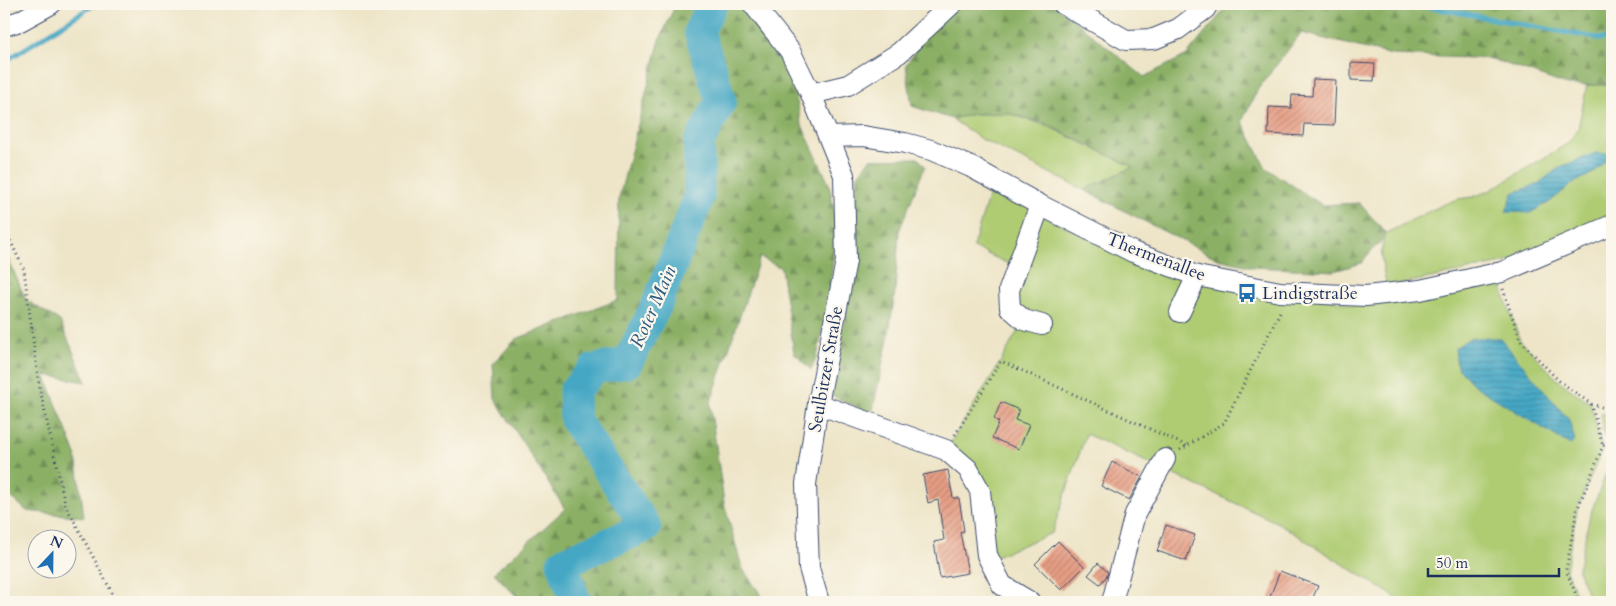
<svg xmlns="http://www.w3.org/2000/svg" width="1616" height="606" viewBox="0 0 1616 606" font-family="Cardo,serif">
<style>
.green{fill:#afcc73;stroke:#657e68}
.forest{fill:url(#forest-firs);stroke:#537062}
.water{fill:url(#water-rules);stroke:#306b91}
.lines{fill:none;stroke-linecap:round;stroke-linejoin:round}
.stream{stroke:#45a7c4;stroke-width:5}
.river{stroke:#45a7c4;stroke-width:31}
.building{fill:url(#building-hatch)}
.minor-casing{stroke:#3b4a6e;stroke-width:22}
.path{stroke:#3b4a6e;stroke-width:3;stroke-dasharray:1 4;stroke-linecap:butt}
.minor{stroke:#fff;stroke-width:20}
.labels{text-anchor:middle;dominant-baseline:central;stroke-width:4.5;stroke-linejoin:round;paint-order:stroke}
.street-label{font-size:18px;fill:#1b2f5e;stroke:#fbf7ec}
.poi-label{font-size:18px;fill:#1b2f5e;stroke:#fbf7ec;text-anchor:start}
.water-label{font-size:19px;font-style:italic;fill:#2a5982;stroke:#fbf7ec}
</style>
<defs>
<pattern id="forest-firs" width="22" height="20" patternUnits="userSpaceOnUse" patternTransform="scale(1.25)"><rect width="22" height="20" fill="#8bb065"/><path d="M5 1l3.5 6h-7zM16 11l3.5 6h-7z" fill="#719056"/></pattern>
<pattern id="water-rules" width="6" height="5" patternUnits="userSpaceOnUse" patternTransform="scale(1.25)"><rect width="6" height="5" fill="#45a7c4"/><path d="M0 2.5h6" fill="none" stroke="#3988a2"/></pattern>
<pattern id="building-hatch" width="6" height="6" patternUnits="userSpaceOnUse" patternTransform="scale(1.25)"><rect width="6" height="6" fill="#e79e84"/><path d="M-1 1l2-2M0 6l6-6M5 7l2-2" fill="none" stroke="#ba816f"/></pattern>
</defs>
<rect width="100%" height="100%" fill="#fbf7ec"/>
<filter id="ink" filterUnits="userSpaceOnUse"><feTurbulence type="fractalNoise" baseFrequency=".02" numOctaves="2"/><feDisplacementMap in="SourceGraphic" scale="10" xChannelSelector="R" yChannelSelector="G"/><feConvolveMatrix kernelMatrix="1 2 1 2 8 2 1 2 1" color-interpolation-filters="sRGB"/></filter>
<filter id="wash" filterUnits="userSpaceOnUse"><feTurbulence type="fractalNoise" baseFrequency=".0096" numOctaves="4" result="noise"/><feDisplacementMap in="SourceGraphic" scale="20" xChannelSelector="R" yChannelSelector="G"/><feGaussianBlur stdDeviation="1.12" result="paint"/><feColorMatrix in="noise" values="0 0 0 0 0 0 0 0 0 0 0 0 0 0 0 0 0 1.4 0 .05"/><feComposite in="paint" operator="in"/></filter>
<g filter="url(#wash)">
<rect width="100%" height="100%" fill="#eee5c8"/>
<g class="green">
<path d="M 1587,85 L 1612,85 L 1612,218 L 1511,261 L 1387,287 C 1383,269 1378,250 1386,233 L 1442,205 L 1458,199 L 1473,197 L 1489,191 L 1567,144 L 1578,129 Z"/>
<polygon points="1007,113 1045,125 1134,167 1084,190 981,139 952,119 974,114"/>
<polygon points="991,188 1094,241 1353,305 1401,302 1480,288 1503,282 1503,292 1520,340 1558,380 1591,404 1602,449 1577,510 1566,570 1579,602 1403,602 1278,523 1086,434 1052,533 989,559 980,491 946,450 1001,361 1024,320 1010,308 1017,268 973,247"/>
<polygon points="1601,413 1612,416 1612,436 1609,438 1604,437"/>
<polygon points="1612,458 1612,602 1591,602 1578,570 1590,515"/>
</g>
<g class="forest">
<polygon points="676,4 745,4 742,10 792,75 801,123 829,184 836,220 832,269 827,310 818,352 811,370 794,353 781,268 760,257 710,404 724,503 742,568 766,602 522,602 494,573 565,509 495,399 493,364 516,339 618,300 619,198 660,39"/>
<path d="M 961,4 L 1054,4 L 1144,77 L 1187,55 L 1229,4 L 1612,4 L 1612,85 L 1567,85 L 1492,59 L 1392,55 L 1301,33 L 1258,89 L 1242,121 L 1266,168 L 1322,205 L 1359,203 L 1386,233 C 1380,246 1369,250 1362,263 L 1334,271 L 1254,267 L 1218,259 L 1084,190 L 1133,167 L 1043,123 L 1007,113 L 974,114 L 952,119 L 912,106 L 906,65 L 932,23 Z"/>
<polygon points="918,158 925,166 899,231 895,292 888,338 872,414 827,393 851,292 858,175 870,159"/>
<polygon points="4,249 26,300 60,321 86,382 45,375 76,455 84,517 27,511 4,491"/>
</g>
<g class="water">
<polygon points="1596,153 1611,154 1595,172 1572,184 1550,202 1530,213 1506,212 1513,193 1538,184 1560,167"/>
<polygon points="1470,338 1500,338 1569,420 1575,441 1570,445 1475,386 1457,367 1455,348"/>
</g>
<g class="lines">
<g class="stream">
<polyline points="1413,4 1601,39 1612,38"/>
<polyline points="4,62 95,4"/>
</g>
<polyline class="river" points="576,602 562,563 646,527 575,420 574,391 594,369 627,363 657,304 699,197 699,143 721,101 699,31 712,4"/>
</g>
<g id="blocks">
<g class="building">
<polygon points="1351,63 1375,64 1374,81 1351,80"/>
<polygon points="1313,79 1336,80 1334,125 1304,124 1303,136 1268,134 1269,107 1291,108 1292,95 1312,96"/>
<polygon points="1001,402 1019,410 1015,420 1029,425 1019,449 992,438 999,422 994,419"/>
<polygon points="1112,462 1142,477 1129,500 1101,486"/>
<polygon points="948,470 953,498 959,498 964,531 960,532 968,573 940,578 934,542 944,540 938,500 928,503 923,475"/>
<polygon points="1166,525 1195,535 1186,561 1157,551"/>
<polygon points="1058,541 1084,567 1061,590 1035,564"/>
<polygon points="1098,563 1108,572 1106,577 1100,584 1088,575"/>
<polygon points="1280,571 1318,586 1311,602 1268,602"/>
</g>
</g>
</g>
<g filter="url(#ink)">
<use href="#blocks" fill-opacity="0" stroke="#3b4a6e" stroke-width="1"/>
<g class="lines">
<g class="minor-casing">
<g id="minor">
<polyline points="753,4 790,51 811,94 844,175 846,261 818,404 806,484 809,568 819,602"/>
<polyline points="1063,4 1126,40 1154,39 1178,29 1205,9 1208,4"/>
<polyline points="4,26 20,21 51,4"/>
<polyline points="811,94 848,85 899,53 952,4"/>
<polyline points="829,137 863,136 905,143 931,150 971,167 1040,205 1133,252 1197,276 1280,292 1366,296 1420,290 1502,272 1612,225"/>
<polyline points="1040,205 1009,290 1010,308 1024,320 1042,325"/>
<polyline points="1180,312 1197,276"/>
<polyline points="818,404 946,450 968,469 980,491 987,555 1002,585 1030,602"/>
<polyline points="1112,602 1135,514 1165,459"/>
</g>
</g>
<g class="path">
<polyline points="4,227 24,270 39,385 65,504 117,602"/>
<polyline points="1503,289 1520,340 1558,380 1591,404 1612,410"/>
<polyline points="1591,404 1603,446"/>
<polyline points="955,435 1001,361 1187,446"/>
<polyline points="1180,450 1224,423 1281,310"/>
<polyline points="1579,602 1566,570 1577,510 1603,446 1612,439"/>
</g>
<use href="#minor" class="minor"/>
</g>
</g>
<defs>
<g id="bus-bare" transform="scale(1.5)"><path d="M-5-6H5V4H4V6H2V4H-2V6H-4V4H-5ZM-3.5-4V0h7V-4ZM-3.5 1.2v1.5H-2V1.2ZM2 1.2v1.5H3.5V1.2Z" fill="#1f6fb2" stroke="#fbf7ec" stroke-width="2.5" paint-order="stroke"/></g>
</defs>
<g fill-rule="evenodd">
<use href="#bus-bare" x="1247" y="293"/>
</g>
<g class="labels">
<g class="street-label">
<text transform="translate(1156 257) rotate(21)">Thermenallee</text>
<text transform="translate(826 369) rotate(-80)">Seulbitzer Straße</text>
</g>
<g class="poi-label">
<text x="1262" y="293">Lindigstraße</text>
</g>
<g class="water-label">
<text transform="translate(653 307) rotate(-66)">Roter Main</text>
</g>
</g>
<rect width="1616" height="606" fill="none" stroke="#fbf7ec" stroke-width="20"/>
<g transform="translate(52 554) rotate(22)"><circle r="24" fill="#fbf7ec" stroke="#a1a7b3"/>
<path d="M0-4L9 19L0 12L-9 19Z" fill="#1f6fb2"/>
<text y="-8" font-size="14" font-weight="bold" text-anchor="middle" fill="#1b2f5e">N</text>
</g>
<path d="M1428 568v8h131v-8" fill="none" stroke="#1b2f5e" stroke-width="2.5"/>
<text x="1436" y="568" font-size="15" fill="#1b2f5e" stroke="#fbf7ec" stroke-width="4" paint-order="stroke">50 m</text>
</svg>
